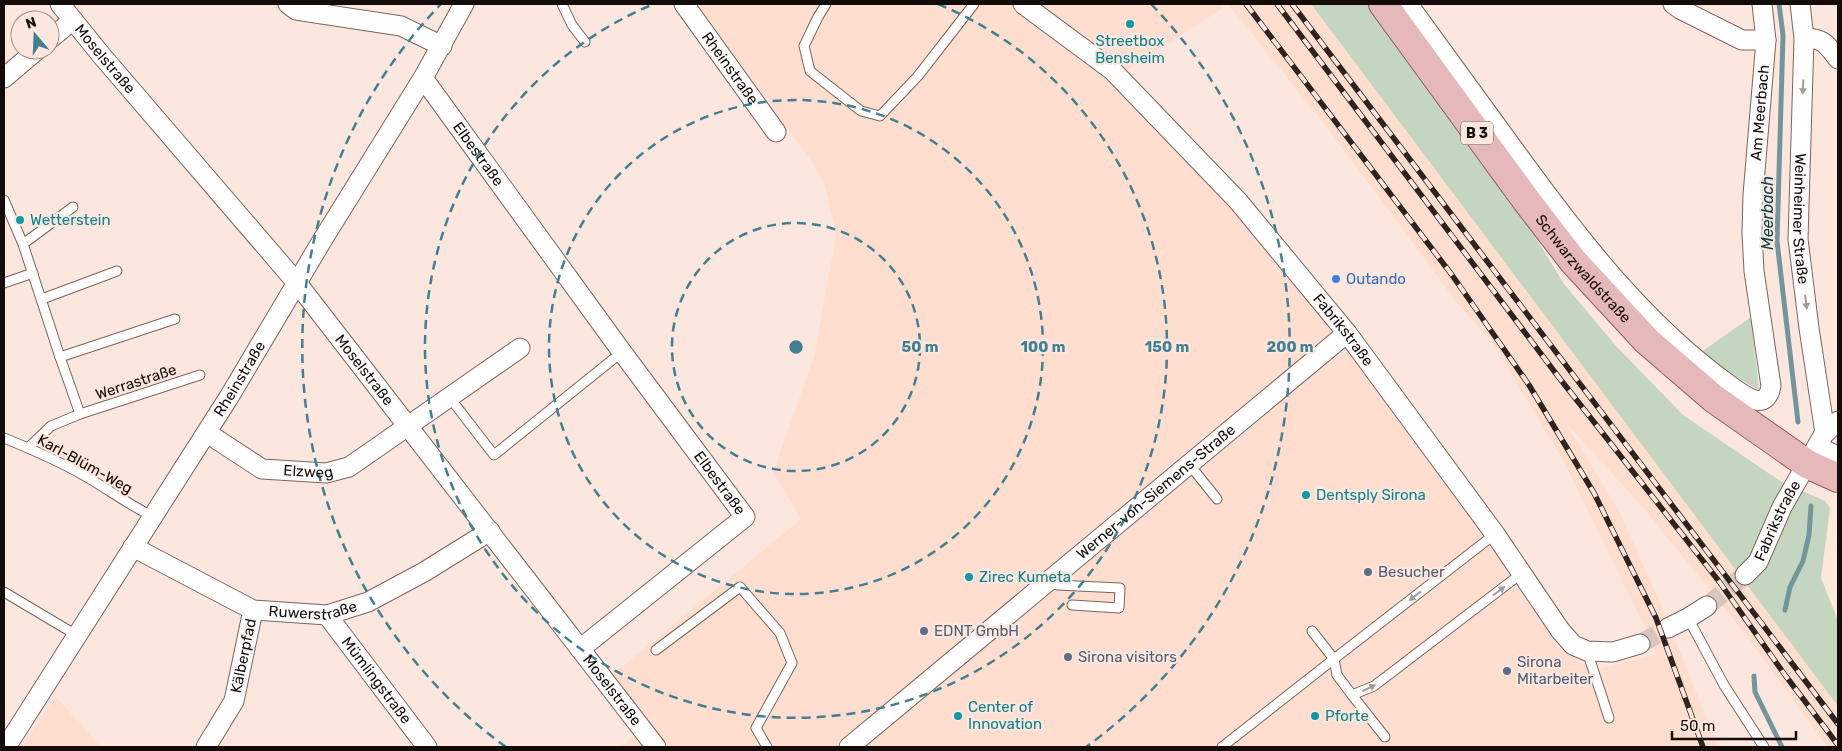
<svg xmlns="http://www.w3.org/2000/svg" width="1842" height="751" viewBox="0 0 1842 751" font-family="Rubik,sans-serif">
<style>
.built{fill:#ffdecf}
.green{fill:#c4d5c0}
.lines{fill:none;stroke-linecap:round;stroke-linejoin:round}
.stream{stroke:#71969d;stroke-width:5}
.street-tunnel{stroke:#d9c6be;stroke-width:19;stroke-dasharray:19 9;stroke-linecap:butt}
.lane-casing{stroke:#7b655c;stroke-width:11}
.street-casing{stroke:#7b655c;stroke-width:21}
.primary-casing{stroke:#905d5c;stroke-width:30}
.lane{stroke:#fff;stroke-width:9}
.street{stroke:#fff;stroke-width:19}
.primary{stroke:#e5b8b9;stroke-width:28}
.rail-casing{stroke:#2d241f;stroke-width:5.5}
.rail{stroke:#fce7de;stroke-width:4;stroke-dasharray:11;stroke-linecap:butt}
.oneway{fill:#a19e9c}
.ring{fill:none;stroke:#408094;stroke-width:2.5;stroke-dasharray:9 6}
.culture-dot{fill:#0f9aa8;stroke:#fce7de;stroke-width:2}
.shop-dot{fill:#3f7fe0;stroke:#fce7de;stroke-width:2}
.service-dot{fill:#5c6f8a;stroke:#fce7de;stroke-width:2}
.labels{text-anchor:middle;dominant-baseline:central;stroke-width:4.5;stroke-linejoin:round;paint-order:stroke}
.shield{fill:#fce7de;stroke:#5a4e48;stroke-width:1}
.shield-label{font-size:14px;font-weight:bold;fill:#140c08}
.culture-label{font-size:15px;fill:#0d838f;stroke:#fce7de;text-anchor:start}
.street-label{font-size:15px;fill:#140c08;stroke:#fce7de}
.shop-label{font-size:15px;fill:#366cbe;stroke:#fce7de;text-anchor:start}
.service-label{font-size:15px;fill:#4e5e75;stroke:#fce7de;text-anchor:start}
.water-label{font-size:16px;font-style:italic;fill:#06424b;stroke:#fce7de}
.centre{fill:#408094;stroke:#fce7de;stroke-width:2.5}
.ring-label{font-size:15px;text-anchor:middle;font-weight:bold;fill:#408094;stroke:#fce7de;stroke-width:4.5;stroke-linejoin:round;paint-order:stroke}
</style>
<rect width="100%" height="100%" fill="#fce7de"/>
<g class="built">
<polygon points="695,4 1022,4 1108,76 1237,202 1347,338 1559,648 1593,670 1656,655 1645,627 1564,462 1491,341 1457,303 1329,130 1228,4 1311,4 1838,706 1838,747 1827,747 1743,631 1640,504 1566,423 1620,513 1665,614 1718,747 620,747 642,730 606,680 801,519 773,472 814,357 836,235 825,185 811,160"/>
<polygon points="1038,4 1219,4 1223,8 1121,74"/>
<polygon points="56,697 101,747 21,747"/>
</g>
<g class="green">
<polygon points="1311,4 1371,4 1517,207 1564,284 1616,346 1683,415 1780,481 1825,501 1830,508 1821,578 1838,621 1838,706"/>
<polygon points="1751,317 1759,390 1697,355"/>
</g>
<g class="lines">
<g class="stream">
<polyline points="1779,4 1783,35 1777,241 1798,422"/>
<polyline points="1785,610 1790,587 1803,561 1809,535 1811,506"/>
<polyline points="1754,676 1755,692 1782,747"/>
</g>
<g class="street-tunnel">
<polyline points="1707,606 1745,575"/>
<polyline points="1640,644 1668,628"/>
</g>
<g class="lane-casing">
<g id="lane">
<polyline points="562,4 572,25 585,42"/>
<polyline points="826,4 818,17 804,46 810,71 861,111 880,116 918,76 974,4"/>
<polyline points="4,200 23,244 60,357"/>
<polyline points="23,244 73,207"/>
<polyline points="4,283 33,273"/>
<polyline points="42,299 117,271"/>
<polyline points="450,398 494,455 622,352"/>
<polyline points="80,414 60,357 175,319"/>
<path d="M 4,438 C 31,449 59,461 85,476 C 108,489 129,505 152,516"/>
<polyline points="28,448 51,426 80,414 200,375"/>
<polyline points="1189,464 1217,499"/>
<polyline points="1495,534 1334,659 1337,675 1352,695 1374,686 1522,573"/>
<polyline points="1057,585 1120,588 1119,608 1072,605"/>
<polyline points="4,592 78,636"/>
<polyline points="1688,618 1724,685 1764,747"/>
<polyline points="656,650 740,587 780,633 792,663 756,728 767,747"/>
<polyline points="1587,651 1609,718"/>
<polyline points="1352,695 1385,737"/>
<polyline points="1222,747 1334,659 1312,631"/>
</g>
</g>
<g class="street-casing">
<g id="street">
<path id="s1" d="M 60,4 L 102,56 L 297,283 L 656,747"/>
<polyline points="288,4 296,10 401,26 442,46"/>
<path id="s2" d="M 684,4 L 776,132"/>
<path id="s3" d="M 1023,4 L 1112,70 L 1238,201 L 1347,333 L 1495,534 L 1560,630 L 1573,645 L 1587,651 L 1613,652 L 1640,644"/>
<path id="s4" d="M 1408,4 C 1444,53 1479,102 1515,151 C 1576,235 1642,322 1728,384 C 1741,393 1766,415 1771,386 L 1754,271 L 1752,233 L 1753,195 L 1766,40 L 1762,4"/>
<polyline points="1673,4 1680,9 1742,40 1766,40"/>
<path id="s5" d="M 1800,4 L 1804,38 L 1798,239 L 1809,328 L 1825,433"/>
<path d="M 1804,38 C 1824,38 1827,45 1838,59"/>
<polyline points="50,39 73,20"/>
<polyline points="4,78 37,50"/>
<path id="s6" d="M 423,78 L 622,352 L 745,517 L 580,649"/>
<path id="s7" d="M 207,433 L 262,469 L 326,473 L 349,467 L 520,348"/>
<polyline points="1817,447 1838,456"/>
<path id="s8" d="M 133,547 L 253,610 L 327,615 L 368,602 L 424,572 L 490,531"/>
<path id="s9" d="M 1745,575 L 1758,562 L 1782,507 L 1824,434 L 1838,421"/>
<path id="s10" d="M 327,615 L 427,747"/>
<polyline points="1668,628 1688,618 1707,606"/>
<path id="s11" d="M 6,747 L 229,397 L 323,239 L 423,78 L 464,4"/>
<path id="s12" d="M 206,747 L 234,701 L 253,610"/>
<path id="s13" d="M 849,747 L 1347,333"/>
</g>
</g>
<g class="primary-casing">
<g id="primary">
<path id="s14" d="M 1383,4 L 1526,200 L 1573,261 L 1647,341 L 1713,398 L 1807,464 L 1838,478"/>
</g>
</g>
<use href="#lane" class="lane"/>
<use href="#street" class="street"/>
<use href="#primary" class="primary"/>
<g class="rail-casing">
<g id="rail">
<polyline points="1246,4 1452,275 1529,385 1594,493 1656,618 1703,747"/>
<polyline points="1277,4 1557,375 1718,580 1785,675 1838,745"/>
<polyline points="1292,4 1838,724"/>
</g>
</g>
<use href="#rail" class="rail"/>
</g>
<defs><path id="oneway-solid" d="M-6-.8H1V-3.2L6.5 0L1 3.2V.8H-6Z" transform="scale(1.25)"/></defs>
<g class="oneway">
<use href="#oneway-solid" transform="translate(1803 87) rotate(92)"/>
<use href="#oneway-solid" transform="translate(1806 302) rotate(83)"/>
<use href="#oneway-solid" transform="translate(1499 591) rotate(-37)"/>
<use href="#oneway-solid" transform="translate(1415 596) rotate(142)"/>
<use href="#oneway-solid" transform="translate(1369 688) rotate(-25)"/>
</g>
<g class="ring">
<circle cx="796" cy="347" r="124"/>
<circle cx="796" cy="347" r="247"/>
<path d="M938 4A371 371 0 1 1 654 4"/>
<path d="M506 747A494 494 0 0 1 441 4M1151 4A494 494 0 0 1 1086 747"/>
</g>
<g class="culture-dot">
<circle cx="1130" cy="24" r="5"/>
<circle cx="20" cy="220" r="5"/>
<circle cx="1306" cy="495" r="5"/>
<circle cx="969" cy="577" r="5"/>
<circle cx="958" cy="716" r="5"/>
<circle cx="1315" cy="716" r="5"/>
</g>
<circle class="shop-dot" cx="1336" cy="279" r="5"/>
<g class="service-dot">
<circle cx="1368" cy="572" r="5"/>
<circle cx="924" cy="631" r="5"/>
<circle cx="1068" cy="657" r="5"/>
<circle cx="1507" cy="671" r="5"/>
</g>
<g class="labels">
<rect class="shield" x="1461" y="121.5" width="32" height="23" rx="4"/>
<g class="shield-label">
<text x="1477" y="133">B 3</text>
</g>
<g class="culture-label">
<text x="1130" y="41" text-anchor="middle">Streetbox<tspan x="1130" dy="17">Bensheim</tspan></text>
<text x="30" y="220">Wetterstein</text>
<text x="1316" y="495">Dentsply Sirona</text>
<text x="979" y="577">Zirec Kumeta</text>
<text x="968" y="707">Center of<tspan x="968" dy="17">Innovation</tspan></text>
<text x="1325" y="716">Pforte</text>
</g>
<g class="street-label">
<text stroke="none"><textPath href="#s1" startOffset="71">Moselstraße</textPath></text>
<text stroke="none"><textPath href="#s2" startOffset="79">Rheinstraße</textPath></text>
<text stroke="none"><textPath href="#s4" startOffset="830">Am Meerbach</textPath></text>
<text stroke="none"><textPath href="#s6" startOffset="94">Elbestraße</textPath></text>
<text stroke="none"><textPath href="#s5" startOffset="215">Weinheimer Straße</textPath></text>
<text stroke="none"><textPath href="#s14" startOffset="332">Schwarzwaldstraße</textPath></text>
<text stroke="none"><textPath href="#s3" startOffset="459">Fabrikstraße</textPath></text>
<text stroke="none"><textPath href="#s1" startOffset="476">Moselstraße</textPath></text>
<text stroke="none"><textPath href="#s11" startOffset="436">Rheinstraße</textPath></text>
<text transform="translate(136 382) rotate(-18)">Werrastraße</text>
<text transform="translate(85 464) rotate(29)">Karl-Blüm-Weg</text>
<text stroke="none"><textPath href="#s7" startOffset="112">Elzweg</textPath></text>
<text stroke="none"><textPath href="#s6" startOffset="502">Elbestraße</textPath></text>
<text stroke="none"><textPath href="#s13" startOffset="399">Werner-von-Siemens-Straße</textPath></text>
<text stroke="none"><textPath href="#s9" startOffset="64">Fabrikstraße</textPath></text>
<text stroke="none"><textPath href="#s8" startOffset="196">Ruwerstraße</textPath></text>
<text stroke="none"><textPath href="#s12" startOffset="100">Kälberpfad</textPath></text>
<text stroke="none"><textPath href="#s10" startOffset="82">Mümlingstraße</textPath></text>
<text stroke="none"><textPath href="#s1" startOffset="881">Moselstraße</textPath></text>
</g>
<g class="shop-label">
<text x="1346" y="279">Outando</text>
</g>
<g class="service-label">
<text x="1378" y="572">Besucher</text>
<text x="934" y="631">EDNT GmbH</text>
<text x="1078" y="657">Sirona visitors</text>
<text x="1517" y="662">Sirona<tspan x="1517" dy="17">Mitarbeiter</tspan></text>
</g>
<g class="water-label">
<text transform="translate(1767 213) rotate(-90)">Meerbach</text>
</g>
</g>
<circle cx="796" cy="347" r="8" class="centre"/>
<g class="ring-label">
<text x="920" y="352">50 m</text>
<text x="1043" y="352">100 m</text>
<text x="1167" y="352">150 m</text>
<text x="1290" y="352">200 m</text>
</g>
<rect width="1842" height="751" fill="none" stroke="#140c08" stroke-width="10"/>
<g transform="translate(35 35) rotate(341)"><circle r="24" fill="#fce7de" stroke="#9f8f88"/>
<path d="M0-4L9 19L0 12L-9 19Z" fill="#408094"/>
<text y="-8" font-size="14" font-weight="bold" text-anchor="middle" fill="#140c08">N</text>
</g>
<path d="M1672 731v8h124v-8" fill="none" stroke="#140c08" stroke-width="2.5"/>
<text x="1680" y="731" font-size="15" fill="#140c08" stroke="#fce7de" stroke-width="4" paint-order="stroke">50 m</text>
</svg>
